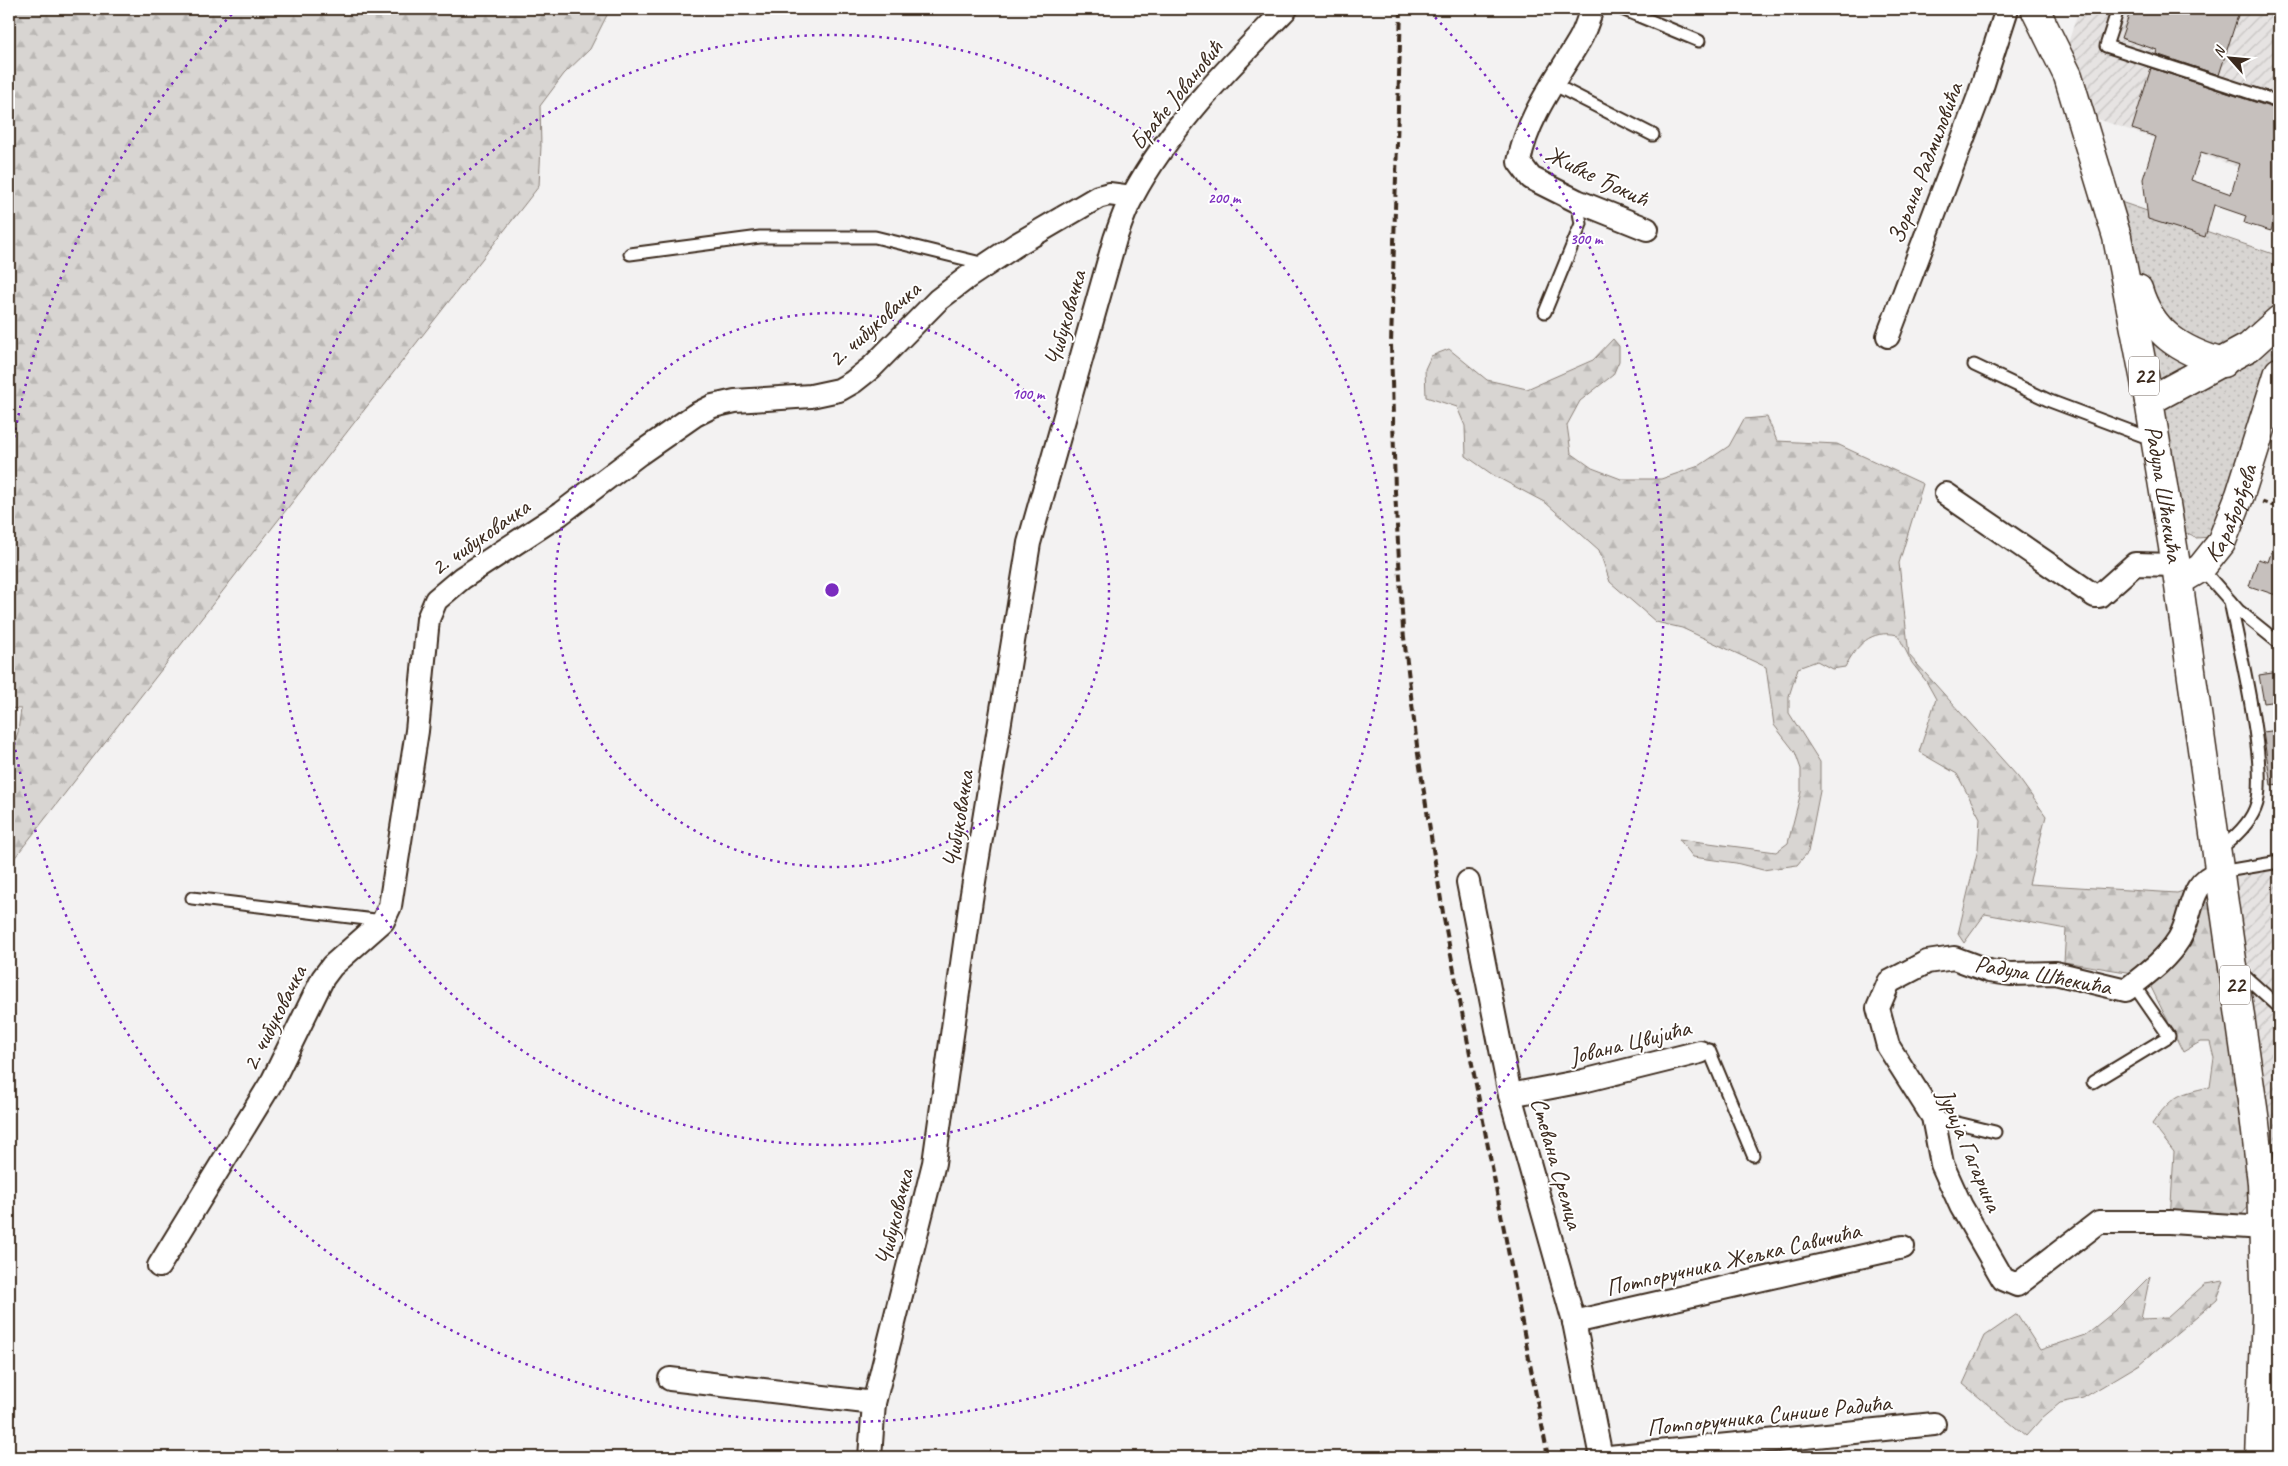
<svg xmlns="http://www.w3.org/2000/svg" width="2288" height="1466" viewBox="0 0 2288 1466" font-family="Caveat,sans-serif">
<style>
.industrial{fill:url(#industrial-furrows)}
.grass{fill:url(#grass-dots);stroke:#8a8078}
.forest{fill:url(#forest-firs);stroke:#8a8078}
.building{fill:#c6c0bd;stroke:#3b2a1e;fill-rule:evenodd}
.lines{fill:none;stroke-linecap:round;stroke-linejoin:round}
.service-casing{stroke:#3b2a1e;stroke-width:15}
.minor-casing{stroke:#3b2a1e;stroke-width:26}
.tertiary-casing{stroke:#3b2a1e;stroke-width:31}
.primary-casing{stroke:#3b2a1e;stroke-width:31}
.path{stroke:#3b2a1e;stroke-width:3;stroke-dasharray:5 4;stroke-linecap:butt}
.service{stroke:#fff;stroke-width:11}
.minor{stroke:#fff;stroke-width:22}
.tertiary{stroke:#fff;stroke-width:28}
.primary{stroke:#fff;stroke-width:28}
.rail{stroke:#3b2a1e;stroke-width:4;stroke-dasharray:8 4;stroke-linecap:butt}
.ring{fill:none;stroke:#7b2cbf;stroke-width:2.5;stroke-dasharray:2.5 5}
.labels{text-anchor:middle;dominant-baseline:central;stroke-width:4;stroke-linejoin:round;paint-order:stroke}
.shield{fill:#fff;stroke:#766a62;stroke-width:1}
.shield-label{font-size:22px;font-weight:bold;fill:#3b2a1e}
.street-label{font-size:24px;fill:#3b2a1e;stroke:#fff}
.centre{fill:#7b2cbf;stroke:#fff;stroke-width:2.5}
.ring-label{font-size:15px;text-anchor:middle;font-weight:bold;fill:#7b2cbf;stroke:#fff;stroke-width:4;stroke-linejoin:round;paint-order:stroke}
</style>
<defs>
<pattern id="industrial-furrows" width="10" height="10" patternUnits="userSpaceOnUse" patternTransform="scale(1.25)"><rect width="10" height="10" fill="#e6e3e2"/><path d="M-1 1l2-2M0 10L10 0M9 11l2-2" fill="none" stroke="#c6c3c1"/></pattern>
<pattern id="grass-dots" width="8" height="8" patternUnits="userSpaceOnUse" patternTransform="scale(1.25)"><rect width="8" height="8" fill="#d8d5d2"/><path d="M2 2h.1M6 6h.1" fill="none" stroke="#bab7b4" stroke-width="1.8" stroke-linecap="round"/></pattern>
<pattern id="forest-firs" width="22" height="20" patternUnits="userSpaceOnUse" patternTransform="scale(1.25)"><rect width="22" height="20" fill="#d8d5d2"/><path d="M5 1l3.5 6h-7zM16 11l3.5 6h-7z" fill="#bab7b4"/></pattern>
</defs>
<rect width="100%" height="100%" fill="#f3f2f2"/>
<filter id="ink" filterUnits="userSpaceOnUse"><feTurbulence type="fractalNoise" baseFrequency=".02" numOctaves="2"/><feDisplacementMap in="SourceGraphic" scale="10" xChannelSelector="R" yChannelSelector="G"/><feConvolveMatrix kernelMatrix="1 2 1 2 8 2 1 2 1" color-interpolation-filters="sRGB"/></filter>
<g filter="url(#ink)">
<g class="industrial">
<polygon points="2079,9 2279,9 2279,181 2080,113 2062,62"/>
<polygon points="2279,863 2279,1414 2262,1414 2264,1228 2220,872"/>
</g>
<polygon class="grass" points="2106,197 2279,256 2279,372 2212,537 2196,538 2183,532"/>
<g class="forest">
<polygon points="9,9 610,9 590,49 564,74 540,106 541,146 539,186 9,865 9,758 18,732 21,709 9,708"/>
<path d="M 1613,339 L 1619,346 L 1619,361 L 1613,375 L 1580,401 L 1567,425 L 1571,453 L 1592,468 L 1621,479 L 1661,479 L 1699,466 L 1729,446 L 1744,419 L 1767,417 L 1777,441 L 1837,444 L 1923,484 L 1899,563 L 1909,655 L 2018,777 L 2046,816 L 2029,884 L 2177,893 L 2199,886 L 2206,879 L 2243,1039 L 2250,1205 L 2239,1217 L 2170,1222 L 2174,1152 L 2152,1124 C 2172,1096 2177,1094 2210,1087 L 2214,1058 L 2210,1042 L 2200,1042 L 2183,1052 L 2145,975 L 2064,962 L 2066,929 L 1985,914 L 1964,943 L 1958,934 L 1978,849 L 1980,818 L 1957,774 L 1919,752 L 1936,699 L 1926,681 L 1912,663 L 1898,635 C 1870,629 1857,645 1845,667 L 1832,669 L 1817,661 L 1798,668 L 1789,696 L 1789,713 L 1820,762 L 1820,791 L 1808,852 L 1797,865 L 1763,870 L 1736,863 L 1693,857 L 1679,839 L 1776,852 L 1788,843 L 1801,792 L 1801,769 L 1795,752 L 1774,725 L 1766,667 L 1682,628 L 1656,622 L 1610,582 L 1599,550 L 1546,503 L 1493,475 L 1466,456 L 1465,426 L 1457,407 L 1426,397 L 1425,369 L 1431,356 L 1449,349 L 1487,380 L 1527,389 L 1593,360 Z"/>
<polygon points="2150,1276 2141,1319 2167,1318 2205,1284 2224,1281 2217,1299 2140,1364 2083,1398 2060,1403 2042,1418 2026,1436 1963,1384 1985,1336 2017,1314 2040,1350 2085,1335 2115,1311"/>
</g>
<g class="building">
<polygon points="2131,9 2240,9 2219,75 2156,54 2157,50 2121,38"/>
<path d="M 2151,68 L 2279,110 L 2279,202 L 2271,231 L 2244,223 L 2246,216 L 2214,205 L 2205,237 L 2148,219 L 2143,179 L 2156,137 L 2132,129 ZM 2201,152 L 2240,164 L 2231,194 L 2191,180 Z"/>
<polygon points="2277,536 2279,536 2279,596 2249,586 2258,559 2268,562"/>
<polygon points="2279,672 2279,701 2264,703 2259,675"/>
<polygon points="2279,730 2279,784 2271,785 2263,732"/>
</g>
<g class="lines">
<g class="service-casing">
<g id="service">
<polyline points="1622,9 1699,41"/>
<polyline points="2118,9 2106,46 2279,102"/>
<polyline points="1551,83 1653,135"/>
<polyline points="630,254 760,237 875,237 985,264"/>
<polyline points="1545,312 1581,224 1577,201"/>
<polyline points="1974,365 2050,401 2154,440"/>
<polyline points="2201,568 2238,610 2279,643"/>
<path d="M 2217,851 C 2232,840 2248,826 2255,809 C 2271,774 2238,643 2230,601"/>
<polyline points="2220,872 2279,862"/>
<polyline points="192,898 383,921"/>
<polyline points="2238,970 2279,1007"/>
<polyline points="1700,1052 1709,1050 1753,1155"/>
<polyline points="2093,1082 2169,1036 2133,984"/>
<polyline points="1933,1117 1995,1132"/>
</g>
</g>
<g class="minor-casing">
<g id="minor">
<path d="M 1592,9 C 1588,19 1585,31 1579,41 C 1556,80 1527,117 1519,162 L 1531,178 L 1577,201 L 1647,229"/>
<polyline points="1888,336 1979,96 2007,9"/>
<polyline points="1946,494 2095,596 2099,596 2135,564 2176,565"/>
<path d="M 2220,872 C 2187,883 2194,914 2179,939 C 2165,961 2146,974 2126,990 L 2055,973 L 2010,974 L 1989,971 L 1954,958 L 1927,962 L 1889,982 L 1878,1008 L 1888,1046 L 1933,1117 L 1942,1164 L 1961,1206 L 2003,1279 L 2017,1285 L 2099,1222 L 2170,1222 L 2264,1228"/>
<polyline points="1468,882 1510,1095 1574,1322 1601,1457"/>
<polyline points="1510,1095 1583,1081 1700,1052"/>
<polyline points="159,1266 273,1080 323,978 332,966 383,921 390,906 417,731 428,619 436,600 462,578 560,514 639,454 695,415 713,406 735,401 811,396 839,390 853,382 872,367 938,300 968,277 1016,245 1098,197 1109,194 1132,197"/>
<polyline points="1574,1322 1903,1247"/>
<polyline points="670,1379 874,1403"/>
<path d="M 870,1457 L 874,1403 L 934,1163 L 971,900 L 1029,543 L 1115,239 C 1120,225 1125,210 1132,197 C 1169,127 1232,64 1286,9"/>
<polyline points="1609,1457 1934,1424"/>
</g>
</g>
<g class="tertiary-casing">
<g id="tertiary">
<polyline points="2149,401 2249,347 2279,320"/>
<path id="s1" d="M 2179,581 L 2201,568 L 2221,543 L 2240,495 L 2279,372"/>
</g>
</g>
<g class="primary-casing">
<g id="primary">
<path id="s2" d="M 2035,9 L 2068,76 L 2117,237 L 2149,401 L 2176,565 L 2254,1115 L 2262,1183 L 2266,1316 L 2260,1457"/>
<path d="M 2138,289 C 2151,333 2181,351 2223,363"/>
</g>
</g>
<polyline class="path" points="2262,502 2279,508"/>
<use href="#service" class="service"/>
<use href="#minor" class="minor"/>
<use href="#tertiary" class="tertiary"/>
<use href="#primary" class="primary"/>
<polyline class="rail" points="1401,9 1391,344 1395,491 1403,629 1418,754 1444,919 1548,1457"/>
</g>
</g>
<g class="ring">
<circle cx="832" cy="590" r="277"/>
<circle cx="832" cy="590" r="555"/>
<path d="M9 467A832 832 0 0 1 234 12M1430 12A832 832 0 1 1 9 713"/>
</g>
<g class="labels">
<g class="shield">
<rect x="2129" y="356.5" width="30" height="39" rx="4"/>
<rect x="2220" y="965.5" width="30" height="39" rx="4"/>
</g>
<g class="shield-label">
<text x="2144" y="376">22</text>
<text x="2235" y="985">22</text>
</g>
<g class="street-label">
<text transform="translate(1176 95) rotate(-51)">Браће Јовановић</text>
<text transform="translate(1925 163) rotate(-69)">Зорана Радмиловића</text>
<text transform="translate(1597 176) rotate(26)">Живке Ђокић</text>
<text transform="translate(1065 318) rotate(-74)">Чибуковачка</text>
<text transform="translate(874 324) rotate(-42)">2. чибуковачка</text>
<text stroke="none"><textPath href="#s2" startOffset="504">Радула Шћекића</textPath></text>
<text stroke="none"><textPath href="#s1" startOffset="89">Карађорђева</textPath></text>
<text transform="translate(480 537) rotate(-35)">2. чибуковачка</text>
<text transform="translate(958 819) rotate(-81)">Чибуковачка</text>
<text transform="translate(2043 975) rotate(10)">Радула Шћекића</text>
<text transform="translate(274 1018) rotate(-63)">2. чибуковачка</text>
<text transform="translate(1630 1042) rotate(-14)">Јована Цвијића</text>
<text transform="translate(1970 1150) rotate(67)">Јурија Гагарина</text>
<text transform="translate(1557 1163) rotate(74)">Стевана Сремца</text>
<text transform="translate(894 1217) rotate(-76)">Чибуковачка</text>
<text transform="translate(1733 1259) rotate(-13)">Потпоручника Жељка Савичића</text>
<text transform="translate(1769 1415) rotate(-6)">Потпоручника Синише Радића</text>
</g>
</g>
<circle cx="832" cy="590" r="8" class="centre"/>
<g class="ring-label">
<text x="1224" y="203">200 m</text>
<text x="1586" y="244">300 m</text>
<text x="1028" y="399">100 m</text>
</g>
<rect width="2288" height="1466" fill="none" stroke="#fff" stroke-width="30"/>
<rect x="15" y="15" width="2258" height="1436" fill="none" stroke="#3b2a1e" stroke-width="2" filter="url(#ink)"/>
<g transform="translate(2230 58) rotate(297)" stroke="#ffffff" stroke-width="4" paint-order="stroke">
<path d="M0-4L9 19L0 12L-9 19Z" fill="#3b2a1e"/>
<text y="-8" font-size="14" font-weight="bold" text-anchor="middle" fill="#3b2a1e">N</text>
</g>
</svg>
